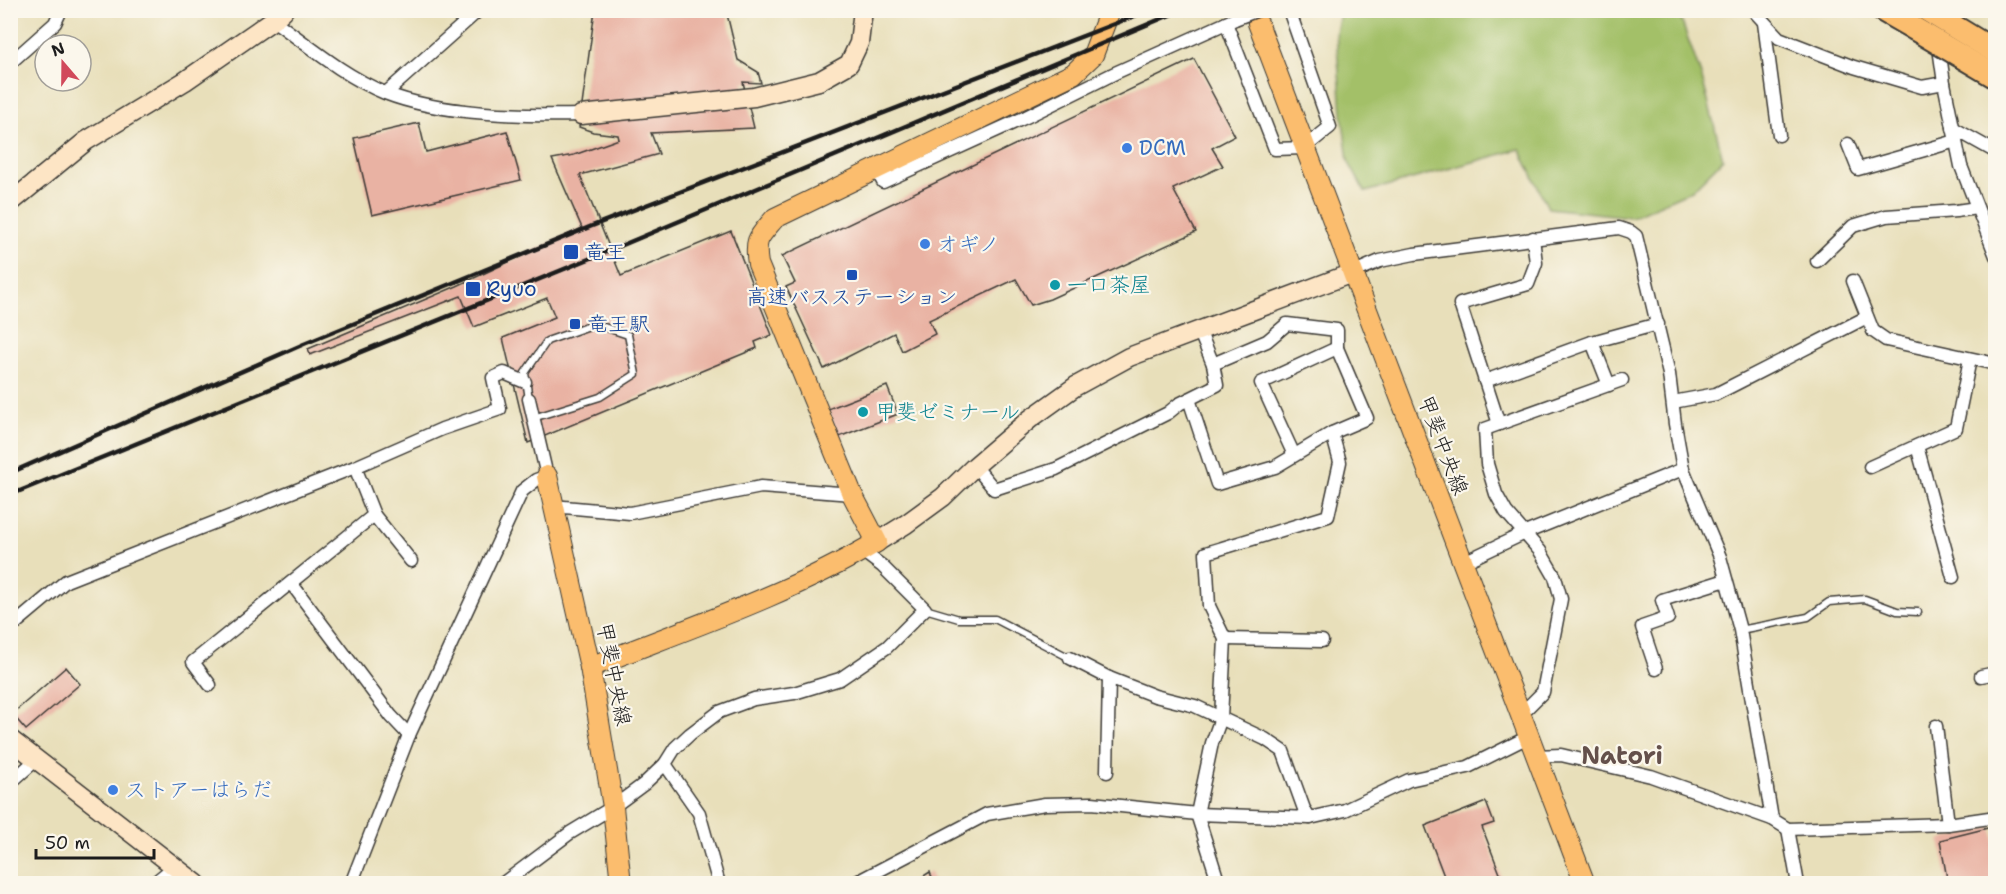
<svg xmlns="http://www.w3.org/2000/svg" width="2006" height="894" viewBox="0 0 2006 894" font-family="'Shantell Sans','Klee One',sans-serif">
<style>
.green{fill:#a3c068;stroke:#606e42;stroke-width:1.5}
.building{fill:#e9b2a3}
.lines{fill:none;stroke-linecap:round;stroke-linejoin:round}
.lane-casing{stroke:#3b3934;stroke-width:9}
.street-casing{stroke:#3b3934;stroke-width:15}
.secondary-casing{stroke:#3b3934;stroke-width:21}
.primary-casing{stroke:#3b3934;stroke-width:22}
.highway-casing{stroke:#3b3934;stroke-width:26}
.lane{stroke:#fff;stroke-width:6}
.street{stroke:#fff;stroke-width:12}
.secondary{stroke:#fde5c5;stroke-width:18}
.primary{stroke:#fbbd6e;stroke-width:20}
.highway{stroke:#fbbd6e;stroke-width:22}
.rail{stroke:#1c1c1c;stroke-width:4.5}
.street-bridge-casing{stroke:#3b3934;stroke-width:15;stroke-linecap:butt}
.highway-bridge-casing{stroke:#3b3934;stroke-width:26;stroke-linecap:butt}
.street-bridge{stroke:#fff;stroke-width:12}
.highway-bridge{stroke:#fbbd6e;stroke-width:22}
.shop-dot{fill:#3f7fe0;stroke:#fbf7ec;stroke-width:2}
.transit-dot{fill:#1a4fb4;stroke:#fbf7ec;stroke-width:2}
.culture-dot{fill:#0f9aa8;stroke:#fbf7ec;stroke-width:2}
.labels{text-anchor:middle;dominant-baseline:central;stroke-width:4.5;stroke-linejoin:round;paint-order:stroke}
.shop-label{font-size:21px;fill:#366cbe;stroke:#fbf7ec;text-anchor:start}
.transit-label{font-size:21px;fill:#164399;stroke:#fbf7ec;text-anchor:start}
.culture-label{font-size:21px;fill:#0d838f;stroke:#fbf7ec;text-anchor:start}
.street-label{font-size:21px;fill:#1c1c1c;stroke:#fbf7ec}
.quarter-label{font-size:24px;font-weight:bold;fill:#64504b;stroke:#fbf7ec}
</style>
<rect width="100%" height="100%" fill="#fbf7ec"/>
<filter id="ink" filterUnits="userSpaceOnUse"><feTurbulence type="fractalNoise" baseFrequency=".0167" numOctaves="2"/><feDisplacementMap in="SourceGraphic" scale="12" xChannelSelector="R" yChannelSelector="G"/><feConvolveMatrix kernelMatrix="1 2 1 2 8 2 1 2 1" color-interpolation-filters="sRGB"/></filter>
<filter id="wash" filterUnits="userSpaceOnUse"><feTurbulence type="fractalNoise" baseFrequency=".008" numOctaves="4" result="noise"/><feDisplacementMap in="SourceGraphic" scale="24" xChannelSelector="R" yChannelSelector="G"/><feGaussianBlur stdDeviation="1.35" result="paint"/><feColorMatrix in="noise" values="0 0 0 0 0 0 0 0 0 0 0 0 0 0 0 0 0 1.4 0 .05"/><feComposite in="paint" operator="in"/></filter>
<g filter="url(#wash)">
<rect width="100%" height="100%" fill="#e8dfba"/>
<polygon class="green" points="1341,10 1678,11 1702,78 1723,159 1692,190 1631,217 1548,208 1520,149 1365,192 1348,161 1342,113 1336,32"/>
<g id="blocks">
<g class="building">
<polygon points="595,10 726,10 738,60 758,72 761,83 743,82 754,128 651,133 659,154 580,175 621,276 731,231 772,335 755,342 757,348 528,443 503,338 555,317 547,298 474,327 461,296 310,355 308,349 457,286 582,228 552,159 574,155 619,139 618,135 593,132 579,127"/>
<polygon points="1194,59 1235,136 1212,148 1223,166 1173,189 1196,232 1050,299 1031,305 1016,279 929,320 935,334 902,351 894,333 824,369 786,287 795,283 782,256"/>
<polygon points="419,123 426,152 507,131 521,180 372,215 354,138"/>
<polygon points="887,386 898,414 839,437 828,409"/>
<polygon points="66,667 80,684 26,730 12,714"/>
<polygon points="1486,802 1494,823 1482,827 1504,884 1447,884 1425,826"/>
<polygon points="1992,827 1995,846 1995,884 1948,884 1940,840"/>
<polygon points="930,872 934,884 911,884"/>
</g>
</g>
</g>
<g filter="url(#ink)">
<use href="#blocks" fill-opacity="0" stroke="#3b3934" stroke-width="1.5"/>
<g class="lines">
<g class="lane-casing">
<g id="lane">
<polyline points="529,399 525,373 547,341 595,324 628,335 636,374 600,397 533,418"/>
<polyline points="925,609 959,619 995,619 1070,658"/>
<polyline points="1740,630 1808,617 1829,602 1865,599 1897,611 1918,612"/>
</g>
</g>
<g class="street-casing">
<g id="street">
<polyline points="1753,10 1779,38 1854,67 1922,87 1944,83"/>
<path d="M 273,20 C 309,46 344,76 385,93 C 441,115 521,116 581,115"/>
<polyline points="1226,23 1275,149 1304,148 1330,127 1289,10"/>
<polyline points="1764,23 1779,135"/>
<polyline points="1938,41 1944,83 1961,166 1996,256"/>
<polyline points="10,63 55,23 61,10"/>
<polyline points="386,93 479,10"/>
<polyline points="1953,128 1996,152"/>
<polyline points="1848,144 1858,169 1956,141"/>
<polyline points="876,169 883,182 1026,117 1115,73 1235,19"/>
<polyline points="1817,261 1853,226 1886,216 1956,211 1977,208"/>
<polyline points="1352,273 1380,261 1414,254 1619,228 1631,232 1636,236 1669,374 1675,424 1683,469 1720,557 1740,630 1772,819"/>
<polyline points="1853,281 1873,331 1886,340 1996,364"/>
<polyline points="1592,342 1609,385"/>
<polyline points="1213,364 1267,341 1287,324 1337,330 1337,348 1367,418 1332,433 1340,462 1328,516 1206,553 1209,606 1225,639 1221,718 1212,743 1197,814 1219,884"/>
<polyline points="1485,381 1592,342 1658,324"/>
<polyline points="1189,399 1217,484 1275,467 1332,433"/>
<polyline points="1673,402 1716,394 1867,317"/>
<polyline points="1499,424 1460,304 1528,284 1536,263 1533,238"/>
<polyline points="1917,446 1953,577"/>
<polyline points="1294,455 1261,383 1337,348"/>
<polyline points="975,466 994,489 1056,469 1168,413 1179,404 1217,385 1213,364 1199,330"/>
<polyline points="1870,467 1956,428 1970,359"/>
<polyline points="553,506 630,513 761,487 852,494"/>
<polyline points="374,515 411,561"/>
<polyline points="1462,563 1525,533 1683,469"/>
<polyline points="291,583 391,716 409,735"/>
<polyline points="10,628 66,581 355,467 442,429 500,409 493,378 504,373 525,382"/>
<polyline points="1225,639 1322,641"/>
<polyline points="1070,658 1109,678 1155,696 1195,706 1265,739 1283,751 1304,809 1310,818"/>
<polyline points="1656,669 1642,627 1668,618 1662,600 1726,580"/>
<polyline points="1981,676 1996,673"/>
<polyline points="210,685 193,662 374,515 355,467"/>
<polyline points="1520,715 1543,692 1561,599 1555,577 1540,551 1506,512 1496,494 1487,464 1485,429 1622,380"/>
<polyline points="1936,726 1948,824"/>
<polyline points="1535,756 1561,755 1651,776 1772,819 1788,829 1948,824 1996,817"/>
<polyline points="665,764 699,813 719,884"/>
<polyline points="1107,772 1109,678"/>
<polyline points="10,783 37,759"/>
<polyline points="1788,829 1798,884"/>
<polyline points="153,884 175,866"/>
<polyline points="351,884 409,735 522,491 536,480 547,476 529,399"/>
<polyline points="502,884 570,833 613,807 644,784 665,764 675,748 690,734 719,712 754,699 794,693 840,679 887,647 925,609 882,566 862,551"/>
<polyline points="853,884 987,814 1045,804 1092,803 1197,814 1310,818 1345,810 1409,780 1468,767 1528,737"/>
</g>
</g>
<g class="secondary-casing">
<g id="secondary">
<polyline points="581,115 754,97 819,81 849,64 859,43 863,10"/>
<polyline points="10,203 86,141 185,81 273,20 284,10"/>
<polyline points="877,542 906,524 943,497 975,466 1030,419 1076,386 1129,357 1352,273"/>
<polyline points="10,739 197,884"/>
</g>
</g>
<g class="primary-casing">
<g id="primary">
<polyline points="1258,23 1585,884"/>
<polyline points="547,476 590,667 613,807 621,884"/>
<path d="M 590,667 C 686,629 788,595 877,542 L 852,494 L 758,264 C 754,238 759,237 775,218 L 1073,74 L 1093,55 L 1110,10"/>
</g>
</g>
<g class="highway-casing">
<polyline id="highway" points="1882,10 1915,29"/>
</g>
<use href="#lane" class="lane"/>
<use href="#street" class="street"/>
<use href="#secondary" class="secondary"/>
<use href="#primary" class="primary"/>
<use href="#highway" class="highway"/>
<g class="rail">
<polyline points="10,473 304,344 592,226 1150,10"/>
<polyline points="10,495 606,252 1182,10"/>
</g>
<g class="street-bridge-casing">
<polyline id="street-bridge" points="1235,19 1258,10"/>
</g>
<g class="highway-bridge-casing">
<g id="highway-bridge">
<polyline points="1927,10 1996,52"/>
<polyline points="1915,29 1996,77"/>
</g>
</g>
<use href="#street-bridge" class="street-bridge"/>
<use href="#highway-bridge" class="highway-bridge"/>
</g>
</g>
<g class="shop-dot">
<circle cx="1127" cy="148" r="6"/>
<circle cx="925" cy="244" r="6"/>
<circle cx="113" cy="790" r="6"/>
</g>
<g class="transit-dot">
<rect x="563" y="244" width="16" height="16" rx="3"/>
<rect x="846" y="269" width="12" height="12" rx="3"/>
<rect x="465" y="281" width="16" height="16" rx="3"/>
<rect x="569" y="318" width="12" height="12" rx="3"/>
</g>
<g class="culture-dot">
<circle cx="1055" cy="285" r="6"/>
<circle cx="863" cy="412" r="6"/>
</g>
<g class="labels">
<g class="shop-label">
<text x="1139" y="148">DCM</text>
<text x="937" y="244">オギノ</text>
<text x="125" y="790">ストアーはらだ</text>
</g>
<g class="transit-label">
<text x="584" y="252">竜王</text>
<text x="486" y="289">Ryuo</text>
<text x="852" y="297" text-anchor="middle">高速バスステーション</text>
<text x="587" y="324">竜王駅</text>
</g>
<g class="culture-label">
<text x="1067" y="285">一口茶屋</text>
<text x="875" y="412">甲斐ゼミナール</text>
</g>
<g class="street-label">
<text transform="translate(1443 445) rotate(69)">甲斐中央線</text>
<text transform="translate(614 674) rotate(79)">甲斐中央線</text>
</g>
<g class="quarter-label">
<text x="1622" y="756">Natori</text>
</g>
</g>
<rect width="2006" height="894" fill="none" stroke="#fbf7ec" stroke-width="36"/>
<g transform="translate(63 63) rotate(340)"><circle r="28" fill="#fbf7ec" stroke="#a29f99" stroke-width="1.5"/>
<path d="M0-4.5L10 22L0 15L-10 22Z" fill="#d1495b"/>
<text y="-9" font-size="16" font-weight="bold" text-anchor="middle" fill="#1c1c1c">N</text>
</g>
<path d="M36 849v9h118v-9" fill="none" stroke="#1c1c1c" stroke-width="3"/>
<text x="45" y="849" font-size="18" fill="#1c1c1c" stroke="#fbf7ec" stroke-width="4.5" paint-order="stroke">50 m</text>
</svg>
